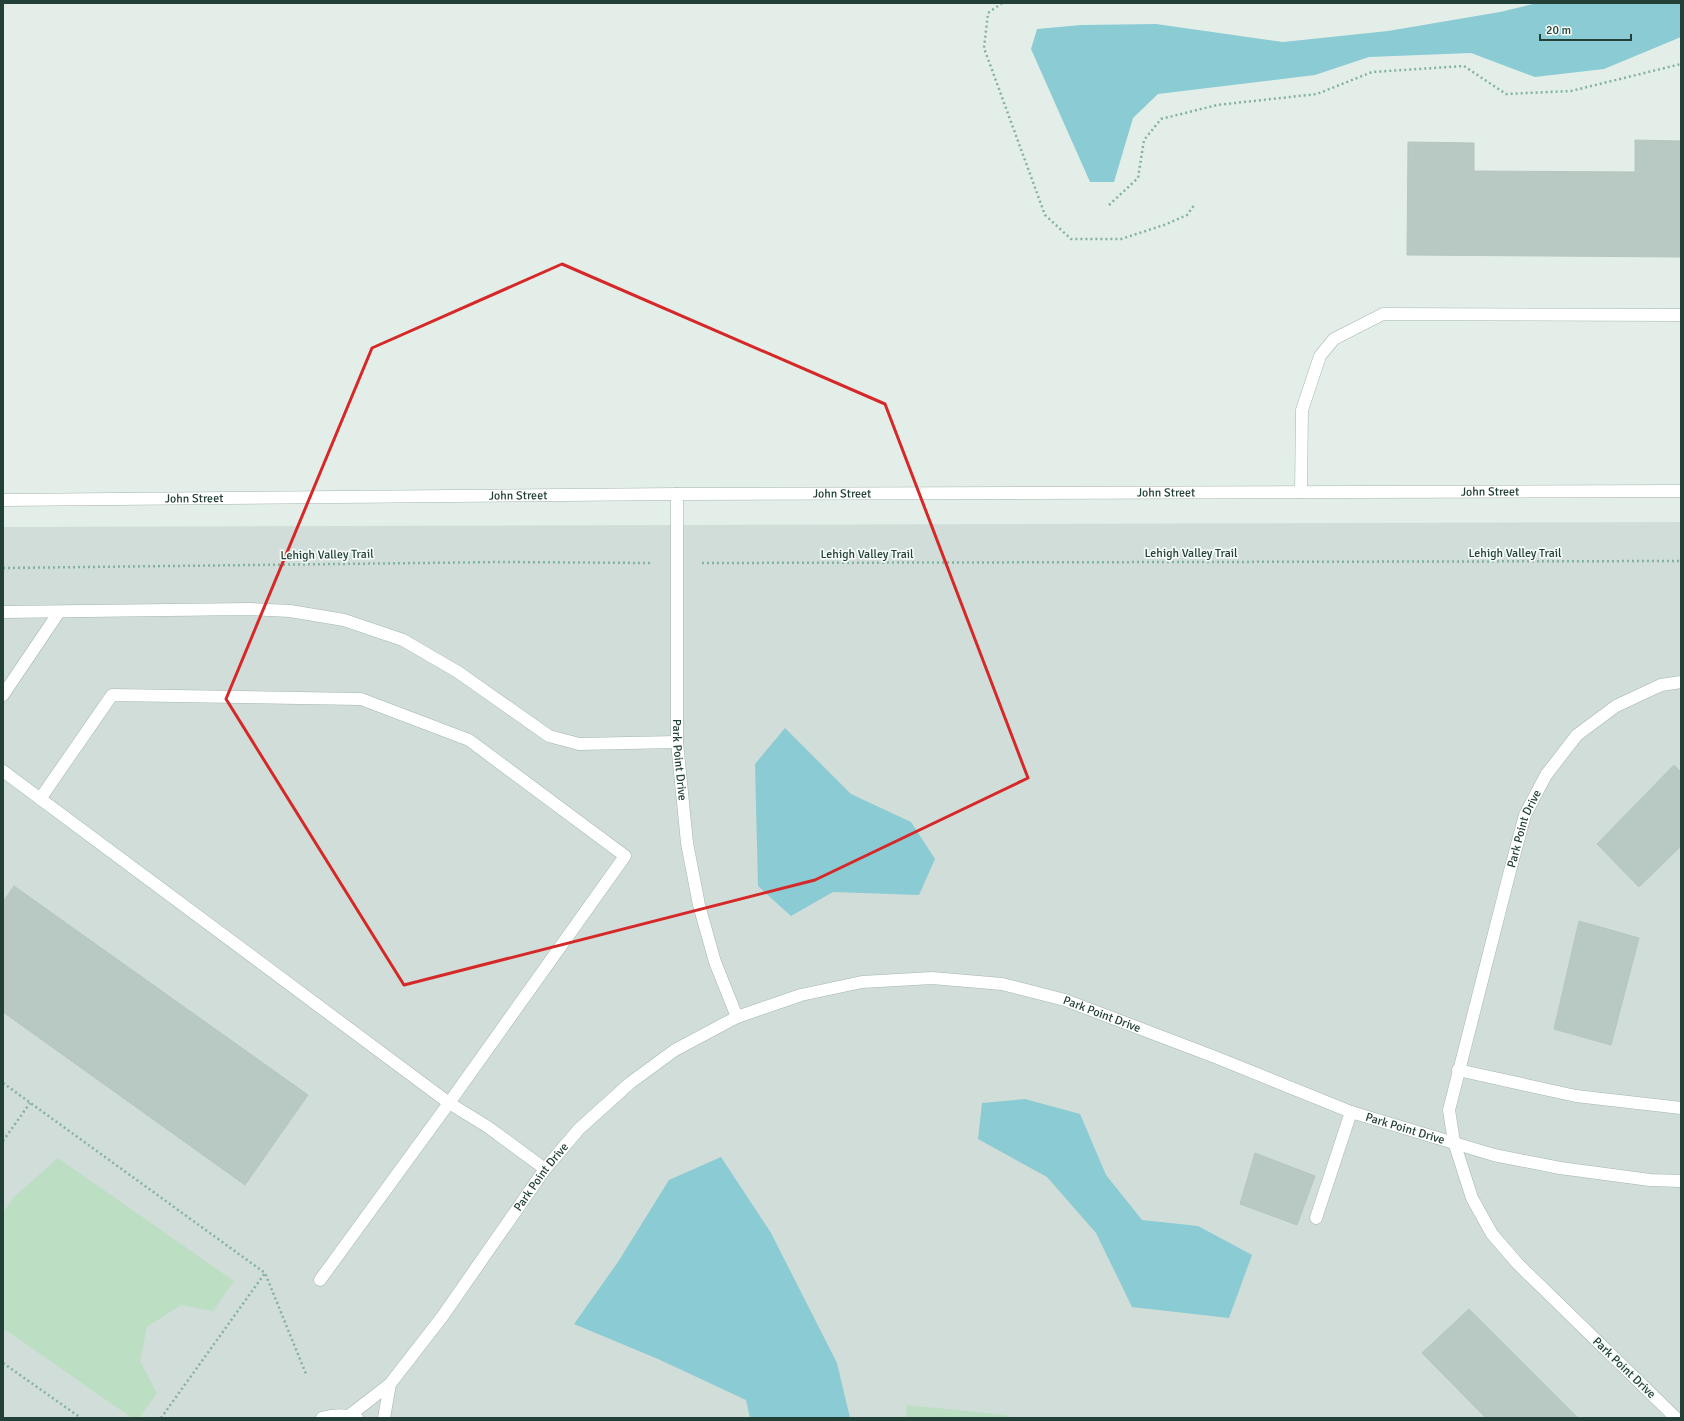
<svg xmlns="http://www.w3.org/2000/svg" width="1684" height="1421" viewBox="0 0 1684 1421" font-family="Signika,sans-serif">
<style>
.built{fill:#d1ddd8}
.green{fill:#bcdfc4}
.water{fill:#8acbd4}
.building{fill:#b8c8c2;stroke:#b5c7bf}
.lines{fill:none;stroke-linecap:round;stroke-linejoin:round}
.service-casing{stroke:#a5b6b0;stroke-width:13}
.minor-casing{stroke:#a5b6b0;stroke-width:13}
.tertiary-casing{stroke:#a5b6b0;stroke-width:13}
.path{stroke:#83b2a2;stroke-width:2.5;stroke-dasharray:2 3;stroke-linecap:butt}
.service{stroke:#fff;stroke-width:12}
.minor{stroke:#fff;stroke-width:12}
.tertiary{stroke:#fff;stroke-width:12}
.marked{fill:none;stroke:#d62828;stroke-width:3;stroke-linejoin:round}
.labels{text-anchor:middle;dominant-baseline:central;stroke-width:3.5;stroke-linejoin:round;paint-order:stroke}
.street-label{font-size:12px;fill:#224037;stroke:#f4faf7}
</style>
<rect width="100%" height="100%" fill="#e3eee9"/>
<polygon class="built" points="1681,522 1681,1418 3,1418 3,527"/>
<g class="green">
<polygon points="58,1158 234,1281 213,1311 181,1305 147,1327 140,1361 157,1393 139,1418 132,1418 3,1328 3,1213 14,1197"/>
<polygon points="907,1405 1006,1415 1012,1418 906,1418"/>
</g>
<g class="water">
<polygon points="1537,3 1681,3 1681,37 1604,69 1535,77 1471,53 1369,57 1315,75 1158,94 1133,118 1114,182 1090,182 1031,49 1037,29 1081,25 1156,24 1283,42 1388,31 1500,12"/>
<polygon points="785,728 851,794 911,822 935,859 919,895 833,892 791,916 758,886 755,764"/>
<polygon points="1025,1099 1080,1114 1106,1175 1142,1220 1198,1226 1252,1255 1229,1318 1132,1307 1096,1233 1047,1177 978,1139 982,1103"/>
<polygon points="721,1157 771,1233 837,1363 850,1418 750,1418 746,1400 658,1359 574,1324 618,1262 669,1180"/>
</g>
<g class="building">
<polygon points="1635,140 1681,141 1681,257 1407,255 1408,142 1474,143 1474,171 1635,172"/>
<polygon points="1674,765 1681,772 1681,846 1639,887 1597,844"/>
<polygon points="14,886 308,1095 245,1185 3,1012 3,902"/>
<polygon points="1579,921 1639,938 1611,1045 1554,1029"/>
<polygon points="1255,1153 1315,1176 1297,1225 1240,1204"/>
<polygon points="1469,1309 1578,1418 1486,1418 1422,1353"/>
</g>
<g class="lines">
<g class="service-casing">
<g id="service">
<polyline points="1301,492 1302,410 1320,356 1334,339 1383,314 1681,315"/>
<polyline points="3,612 250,609 290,611 344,620 403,640 458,672 549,736 579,744 677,742"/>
<polyline points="3,695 59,612"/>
<polyline points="3,771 449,1103 488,1127 545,1169"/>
<polyline points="40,799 112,695 361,699 469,740 625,856 449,1103 320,1280"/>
<polyline points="1458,1070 1576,1096 1681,1108"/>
<polyline points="1316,1218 1351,1112"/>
</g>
</g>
<g class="minor-casing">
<g id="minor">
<path id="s1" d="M 677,494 L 677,742 L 687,843 L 699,905 L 715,962 L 737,1017"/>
<path id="s2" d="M 350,1415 L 390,1384 L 442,1317 L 545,1169 L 579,1129 L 630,1083 L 675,1050 L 737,1017 L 801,995 L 862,982 L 932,978 L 1002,984 L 1065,1000 L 1215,1057 L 1351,1112 L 1494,1155 L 1560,1168 L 1650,1180 L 1681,1181"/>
<path d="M 322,1418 C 335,1414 345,1414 357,1418"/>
<polyline points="384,1418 390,1384"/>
<path id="s3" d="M 1676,1418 L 1518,1264 L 1492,1234 L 1472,1198 L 1454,1142 L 1449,1110 L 1511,867 L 1525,815 L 1546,775 L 1577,735 L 1616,706 L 1661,685 L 1681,682"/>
</g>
</g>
<g class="tertiary-casing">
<g id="tertiary">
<path id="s4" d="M 3,500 L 677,494 L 1681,491"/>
</g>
</g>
<g class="path">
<polyline points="1002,3 988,13 984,48 1045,215 1071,239 1121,239 1164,225 1187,215 1195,204"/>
<polyline points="1109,205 1138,178 1144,140 1161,119 1217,105 1317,94 1372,72 1464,66 1506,94 1571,91 1681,64"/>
<polyline points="702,563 1681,561"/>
<polyline points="3,568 503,562 650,563"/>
<polyline points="3,1083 265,1273 306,1374"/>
<polyline points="3,1141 30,1103"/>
<polyline points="3,1363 81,1418"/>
<polyline points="161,1418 265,1273"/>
</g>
<use href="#service" class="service"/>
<use href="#minor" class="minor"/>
<use href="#tertiary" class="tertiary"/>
</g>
<path class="marked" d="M 562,264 L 885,404 L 1028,778 L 815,880 L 404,985 L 226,699 L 372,348 Z"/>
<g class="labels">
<g class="street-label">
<text stroke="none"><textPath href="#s4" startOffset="1487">John Street</textPath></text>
<text stroke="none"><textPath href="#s4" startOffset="1163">John Street</textPath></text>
<text stroke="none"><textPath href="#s4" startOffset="839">John Street</textPath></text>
<text stroke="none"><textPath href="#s4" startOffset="515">John Street</textPath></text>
<text stroke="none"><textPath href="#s4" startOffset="191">John Street</textPath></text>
<text x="1191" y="553">Lehigh Valley Trail</text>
<text x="1515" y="553">Lehigh Valley Trail</text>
<text x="867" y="554">Lehigh Valley Trail</text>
<text transform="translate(327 555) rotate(-1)">Lehigh Valley Trail</text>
<text stroke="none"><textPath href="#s1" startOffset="266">Park Point Drive</textPath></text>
<text stroke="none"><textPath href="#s3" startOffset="684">Park Point Drive</textPath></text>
<text stroke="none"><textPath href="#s2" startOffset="938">Park Point Drive</textPath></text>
<text stroke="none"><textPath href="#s2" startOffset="1262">Park Point Drive</textPath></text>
<text stroke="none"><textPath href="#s2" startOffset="307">Park Point Drive</textPath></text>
<text transform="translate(1624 1368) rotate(44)">Park Point Drive</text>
</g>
</g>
<rect width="1684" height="1421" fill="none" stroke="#224037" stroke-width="8"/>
<path d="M1540 34v6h91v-6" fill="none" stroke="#224037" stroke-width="2"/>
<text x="1546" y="34" font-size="12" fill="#224037" stroke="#f4faf7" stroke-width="3" paint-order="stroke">20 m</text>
</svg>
